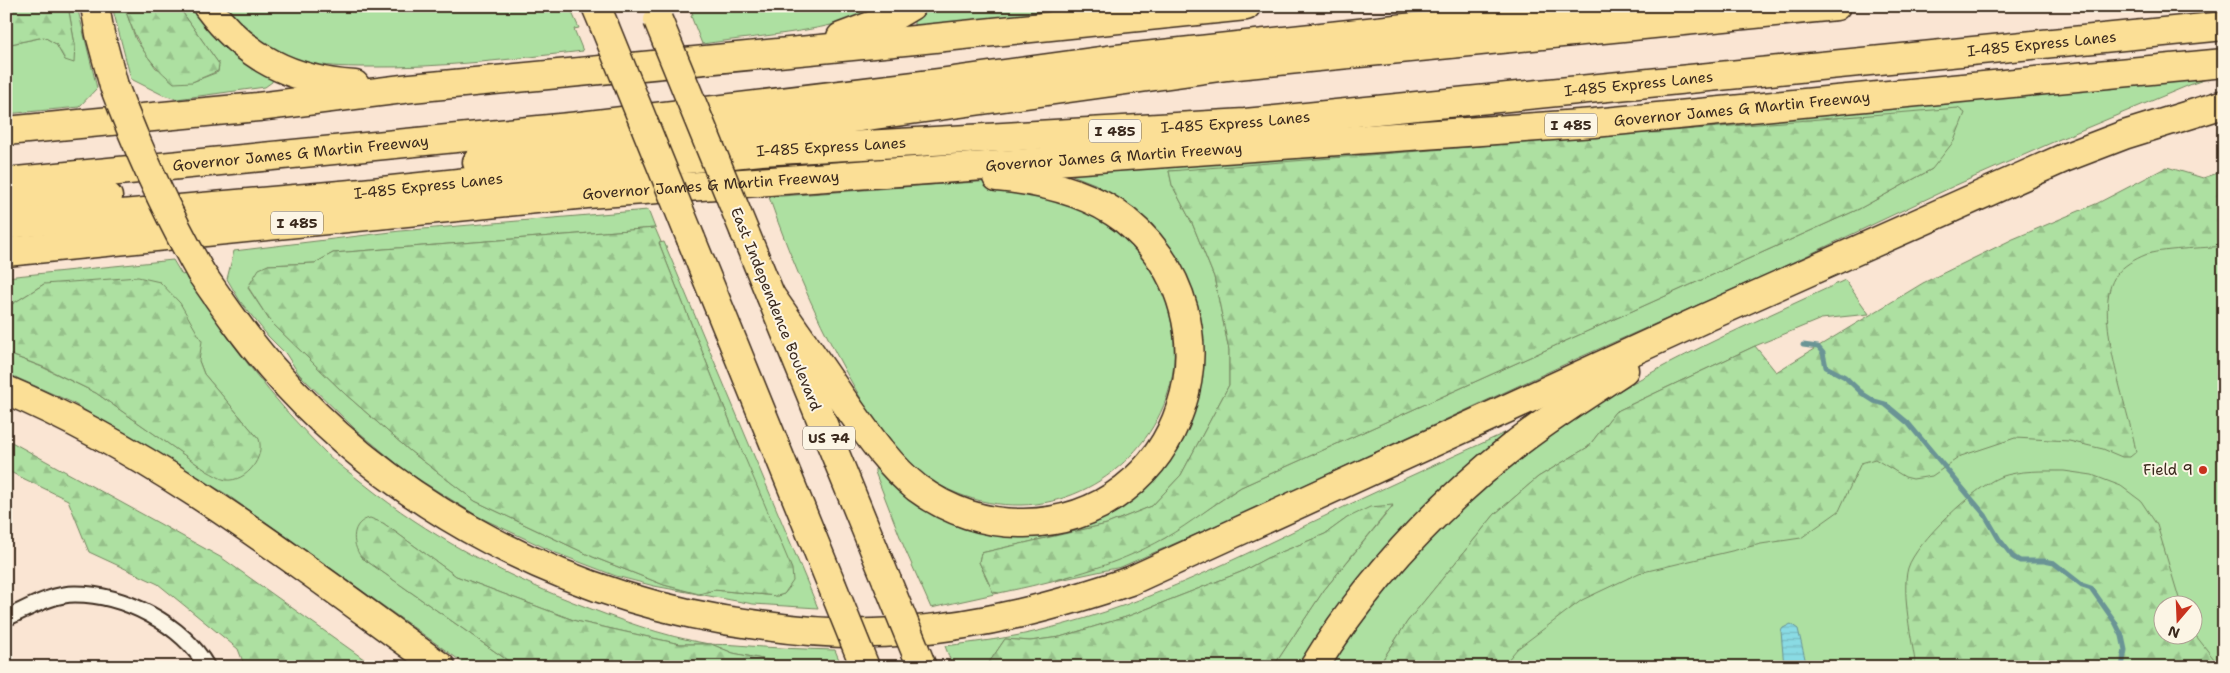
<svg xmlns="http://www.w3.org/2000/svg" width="2230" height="673" viewBox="0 0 2230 673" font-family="'Shantell Sans',sans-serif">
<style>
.green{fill:#ade0a1;stroke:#748560;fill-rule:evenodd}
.forest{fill:url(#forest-firs);stroke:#748560}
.water{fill:url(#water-rules);stroke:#6a9495}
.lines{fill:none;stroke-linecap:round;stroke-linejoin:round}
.stream{stroke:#6a9495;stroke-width:5}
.street-casing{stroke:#3b2a1e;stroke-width:19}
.highway-casing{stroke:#3b2a1e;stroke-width:31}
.street{stroke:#fcf5e5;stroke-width:15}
.highway{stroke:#fbdf96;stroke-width:28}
.highway-bridge-casing{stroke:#3b2a1e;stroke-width:31;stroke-linecap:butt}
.highway-bridge{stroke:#fbdf96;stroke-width:28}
.poi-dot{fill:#c8321e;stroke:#fcf5e5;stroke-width:2}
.labels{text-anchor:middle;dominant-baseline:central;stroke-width:4;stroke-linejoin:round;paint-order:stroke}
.shield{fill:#fcf5e5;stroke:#75675a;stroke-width:1}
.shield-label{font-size:14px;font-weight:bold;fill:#3b2a1e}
.street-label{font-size:15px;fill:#3b2a1e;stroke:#fcf5e5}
.poi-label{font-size:15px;fill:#3b2a1e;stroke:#fcf5e5;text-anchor:end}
</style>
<defs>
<pattern id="forest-firs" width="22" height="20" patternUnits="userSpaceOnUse" patternTransform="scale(1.25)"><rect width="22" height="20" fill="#ade0a1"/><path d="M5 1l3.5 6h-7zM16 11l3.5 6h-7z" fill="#96c08a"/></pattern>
<pattern id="water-rules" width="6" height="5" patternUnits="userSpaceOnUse" patternTransform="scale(1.25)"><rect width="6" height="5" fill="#8adbe4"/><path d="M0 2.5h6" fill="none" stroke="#78bcc3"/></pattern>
</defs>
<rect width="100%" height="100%" fill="#fae5d3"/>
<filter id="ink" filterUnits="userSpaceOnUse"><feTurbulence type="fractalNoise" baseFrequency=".02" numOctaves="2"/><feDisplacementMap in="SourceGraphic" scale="10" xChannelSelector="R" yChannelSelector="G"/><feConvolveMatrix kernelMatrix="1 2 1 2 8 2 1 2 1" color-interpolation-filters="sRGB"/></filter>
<g filter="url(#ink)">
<g class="green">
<polygon points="68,6 77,6 97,88 79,107 6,114 6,45 44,37 56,44 65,60 75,45"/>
<polygon points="112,6 124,6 136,40 156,68 192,82 218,72 219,64 178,6 198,6 273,77 272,82 265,87 177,99 163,95 131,79"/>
<path d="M 225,6 L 569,6 L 579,28 L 574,29 L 583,51 C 512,59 441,68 370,67 C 341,67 314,67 287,56 C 263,46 242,26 225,6 Z"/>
<path d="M 689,6 L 891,6 C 826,33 770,34 702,44 L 691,16 L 693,15 Z"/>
<polygon points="934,6 1113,6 914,26 914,20"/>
<polygon points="2224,49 2224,73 2192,84 2060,139 1954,186 1770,273 1576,359 1240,515 1121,567 1055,581 1115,561 1165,538 1241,487 1859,209 1932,169 1169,171 1172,185 1192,223 1214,277 1229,350 1229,385 1181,475 1152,506 1107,524 981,553 979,562 993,592 999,593 931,608 904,547 875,472 875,469 878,467 920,500 1071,519 1176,432 1181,270 1153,225 1125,203 1095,184 1062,171"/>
<path d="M 2224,171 L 2224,667 L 1416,667 ZM 2162,606 L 2192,606 L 2192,636 L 2162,636 Z"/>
<path d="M 957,183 C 972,183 990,180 1006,183 C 1021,185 1038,193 1052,198 C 1066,202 1082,205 1094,212 C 1104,216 1112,227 1120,234 C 1126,239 1133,244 1139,250 C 1160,274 1173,314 1174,345 C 1179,429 1103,504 1021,505 C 977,506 934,489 902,457 C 884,440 872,419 860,397 C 823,334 793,266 769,197 Z"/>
<polygon points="648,210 655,228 333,253 315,263 268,265 248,288 270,321 344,393 410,451 475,501 593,557 664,585 698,594 714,590 777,596 784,594 790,587 737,439 659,243 664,242 818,608 753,604 654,586 616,576 556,553 479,517 407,472 355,429 299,374 286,354 268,336 240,301 227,279 234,251 400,231"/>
<path d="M 173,260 L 182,275 L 185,274 C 227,339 272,400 327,454 C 338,465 352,474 364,484 C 428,535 497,572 573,602 C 617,619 662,636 709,644 C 718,645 727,644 737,645 C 769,648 802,649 835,650 L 842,667 L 801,667 L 733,653 L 711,644 L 680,644 L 576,621 L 456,576 L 383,523 L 361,557 L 517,667 L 469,667 L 226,494 L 71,402 L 6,373 L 6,353 L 42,367 L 96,393 L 207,471 L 259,439 L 204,374 L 199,361 L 44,284 L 6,308 L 6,277 Z"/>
<path d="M 1845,280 L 1869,314 L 1821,319 L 1755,346 L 1615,412 L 1588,447 L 1538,477 L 1495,514 L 1407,622 L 1378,667 L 1331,667 C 1393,572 1473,488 1566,424 C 1653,365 1751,324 1845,280 Z"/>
<path d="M 1511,430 C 1491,447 1470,462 1452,480 C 1394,535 1345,601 1300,667 L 1273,667 L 1324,590 L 1393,506 L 1347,518 L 1325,534 L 1267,558 L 1241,572 L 1126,617 L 1060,637 L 1030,641 L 1005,639 L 986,667 L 953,667 L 945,646 C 978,642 1010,638 1042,630 C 1156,603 1258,547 1363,498 C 1412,475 1461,453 1511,430 Z"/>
</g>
<g class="forest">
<polygon points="6,6 68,6 75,45 74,63 65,60 56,44 44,37 6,45"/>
<path d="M 124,6 L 178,6 L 219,64 L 218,71 L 192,82 L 174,83 C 144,58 137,43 124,6 Z"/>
<path d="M 1958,108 L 1965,113 L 1954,141 L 1932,169 L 1859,209 L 1241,487 C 1215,503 1191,523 1165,538 C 1114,567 1056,581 999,593 L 993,592 L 979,562 L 981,553 L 1107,524 L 1152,506 L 1181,475 L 1229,385 L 1229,350 L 1214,277 L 1192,223 L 1172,185 L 1169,171 Z"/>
<path d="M 2167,167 L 2203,178 L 2224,171 L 2224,246 C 2206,248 2158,249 2145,255 C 2135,259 2123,266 2117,274 C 2089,309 2130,411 2136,452 L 2130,457 L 2122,457 L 2103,449 L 2069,441 L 2015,438 L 1961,456 L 1932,476 L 1913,479 L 1905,477 L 1875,459 L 1861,463 L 1839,511 L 1801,538 L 1761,544 L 1639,573 L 1582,600 L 1517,649 L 1502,667 L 1378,667 L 1407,622 L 1495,514 L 1538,477 L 1588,447 L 1615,412 L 1755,346 L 1776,372 L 1923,283 L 2013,239 L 2098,203 Z"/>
<polygon points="655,228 661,242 659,243 737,439 792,569 793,581 784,594 777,596 714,590 699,594 664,585 593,557 475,501 410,451 344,393 270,321 248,287 259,269 268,265 315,263 333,253"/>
<path d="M 138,277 L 160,282 L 180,303 L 202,341 L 199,361 L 204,374 L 259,439 C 265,457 247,482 226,480 C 220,479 213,474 207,471 L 96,393 L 43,367 L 6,353 L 6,308 L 44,284 Z"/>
<polygon points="6,439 222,558 375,667 245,667 238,649 158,584 89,552 68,500 6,470"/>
<path d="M 2064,471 L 2092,475 L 2121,486 L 2141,501 L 2157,525 L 2181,605 L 2162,606 L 2162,636 L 2192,636 L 2193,632 L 2214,659 L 2224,667 L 1916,667 C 1912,641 1901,592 1908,568 C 1916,542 1975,487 2000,477 C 2020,470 2043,471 2064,471 Z"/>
<polygon points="1393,505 1324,590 1273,667 986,667 1005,639 1030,641 1060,637 1126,617 1241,572 1267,558 1325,534 1347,518 1370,507"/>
<path d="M 370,518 L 383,523 L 456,576 L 576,621 L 680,644 L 711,644 L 733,653 L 801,667 L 517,667 L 361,557 C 351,543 351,522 370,518 Z"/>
</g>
<polygon class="water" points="1791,624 1798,629 1807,667 1784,667 1781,631 1783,628"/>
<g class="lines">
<polyline class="stream" points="1803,345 1818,347 1823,353 1826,367 1845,377 1863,394 1874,401 1885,404 1908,423 1985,515 1999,539 2013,557 2020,561 2044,561 2054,563 2082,585 2091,588 2115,622 2122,636 2125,650 2122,667"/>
<g class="street-casing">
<path id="street" d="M 6,618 C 27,609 51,594 75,594 C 124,594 182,624 207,667"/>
</g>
<g class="highway-casing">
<g id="highway">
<polyline points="95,6 100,34 114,86"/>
<path d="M 207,6 C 245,57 291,81 355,85"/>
<polyline points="596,6 604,25"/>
<polyline points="841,37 889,19 911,6"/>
<polyline points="6,131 258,107 411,88 915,40 1246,6"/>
<polyline points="477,162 751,132 1227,66 1836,6"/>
<path id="s1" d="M 6,182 L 580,126 L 940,83 L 1107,60 L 1609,6"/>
<polyline points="6,204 108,197"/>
<path id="s2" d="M 6,224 L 363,193 L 761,151 L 1245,123 L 2224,26"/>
<polyline points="745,233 887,581"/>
<polyline points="691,239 831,583"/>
<path id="s3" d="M 6,252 L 587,194 L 1594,123 L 2224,63"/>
<path d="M 201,273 C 223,305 245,337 271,367 C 393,509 573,602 758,625 C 807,632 858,636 907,631 C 985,625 1056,606 1130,581 L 1705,318 L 2064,158 L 2124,135 L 2224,104"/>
<path d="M 771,296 C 794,329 818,363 841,397 C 864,429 886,463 917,488 C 948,511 986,524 1024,523 C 1184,520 1248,320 1125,220 C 1089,192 1042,181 997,177"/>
<path d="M 6,390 C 163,456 303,568 441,667"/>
<path d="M 1314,667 C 1366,582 1434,509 1512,447 C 1547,419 1586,395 1624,370"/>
</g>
</g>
<use href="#street" class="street"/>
<use href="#highway" class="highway"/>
<g class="highway-bridge-casing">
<g id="highway-bridge">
<polyline points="658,20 745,233"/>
<polyline points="604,25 691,239"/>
<path d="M 114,86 C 139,152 166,212 201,273"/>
<polyline points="887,581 922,667"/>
<polyline points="831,583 865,667"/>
</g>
</g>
<use href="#highway-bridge" class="highway-bridge"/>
</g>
</g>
<circle class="poi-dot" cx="2203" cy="470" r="5"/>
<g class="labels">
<g class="shield">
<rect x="1545" y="113.5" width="52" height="23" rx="4"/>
<rect x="1089" y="119.5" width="52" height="23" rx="4"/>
<rect x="271" y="211.5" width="52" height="23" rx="4"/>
<rect x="803" y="426.5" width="52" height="23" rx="4"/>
</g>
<g class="shield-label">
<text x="1571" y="125">I 485</text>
<text x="1115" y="131">I 485</text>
<text x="297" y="223">I 485</text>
<text x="829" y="438">US 74</text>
</g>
<g class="street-label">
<text stroke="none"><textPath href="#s2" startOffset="2044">I-485 Express Lanes</textPath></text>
<text stroke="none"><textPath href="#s2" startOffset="1639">I-485 Express Lanes</textPath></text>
<text stroke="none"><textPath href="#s3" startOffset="1742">Governor James G Martin Freeway</textPath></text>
<text stroke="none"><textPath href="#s2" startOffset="1234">I-485 Express Lanes</textPath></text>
<text stroke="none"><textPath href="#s2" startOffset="829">I-485 Express Lanes</textPath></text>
<text stroke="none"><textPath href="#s1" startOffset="296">Governor James G Martin Freeway</textPath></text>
<text stroke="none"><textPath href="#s3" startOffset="1112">Governor James G Martin Freeway</textPath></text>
<text stroke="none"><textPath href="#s3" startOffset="708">Governor James G Martin Freeway</textPath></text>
<text stroke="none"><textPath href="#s2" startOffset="424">I-485 Express Lanes</textPath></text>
<text transform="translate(776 309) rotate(68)">East Independence Boulevard</text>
</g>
<g class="poi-label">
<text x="2193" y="470">Field 9</text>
</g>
</g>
<rect width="2230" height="673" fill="none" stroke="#fcf5e5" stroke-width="25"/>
<rect x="12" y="12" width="2205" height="648" fill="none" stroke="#3b2a1e" stroke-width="2" filter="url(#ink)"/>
<g transform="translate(2178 620) rotate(199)"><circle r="24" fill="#fcf5e5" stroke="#afa495"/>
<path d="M0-4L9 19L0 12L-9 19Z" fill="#c8321e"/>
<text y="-8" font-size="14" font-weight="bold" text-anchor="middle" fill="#3b2a1e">N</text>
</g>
</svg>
